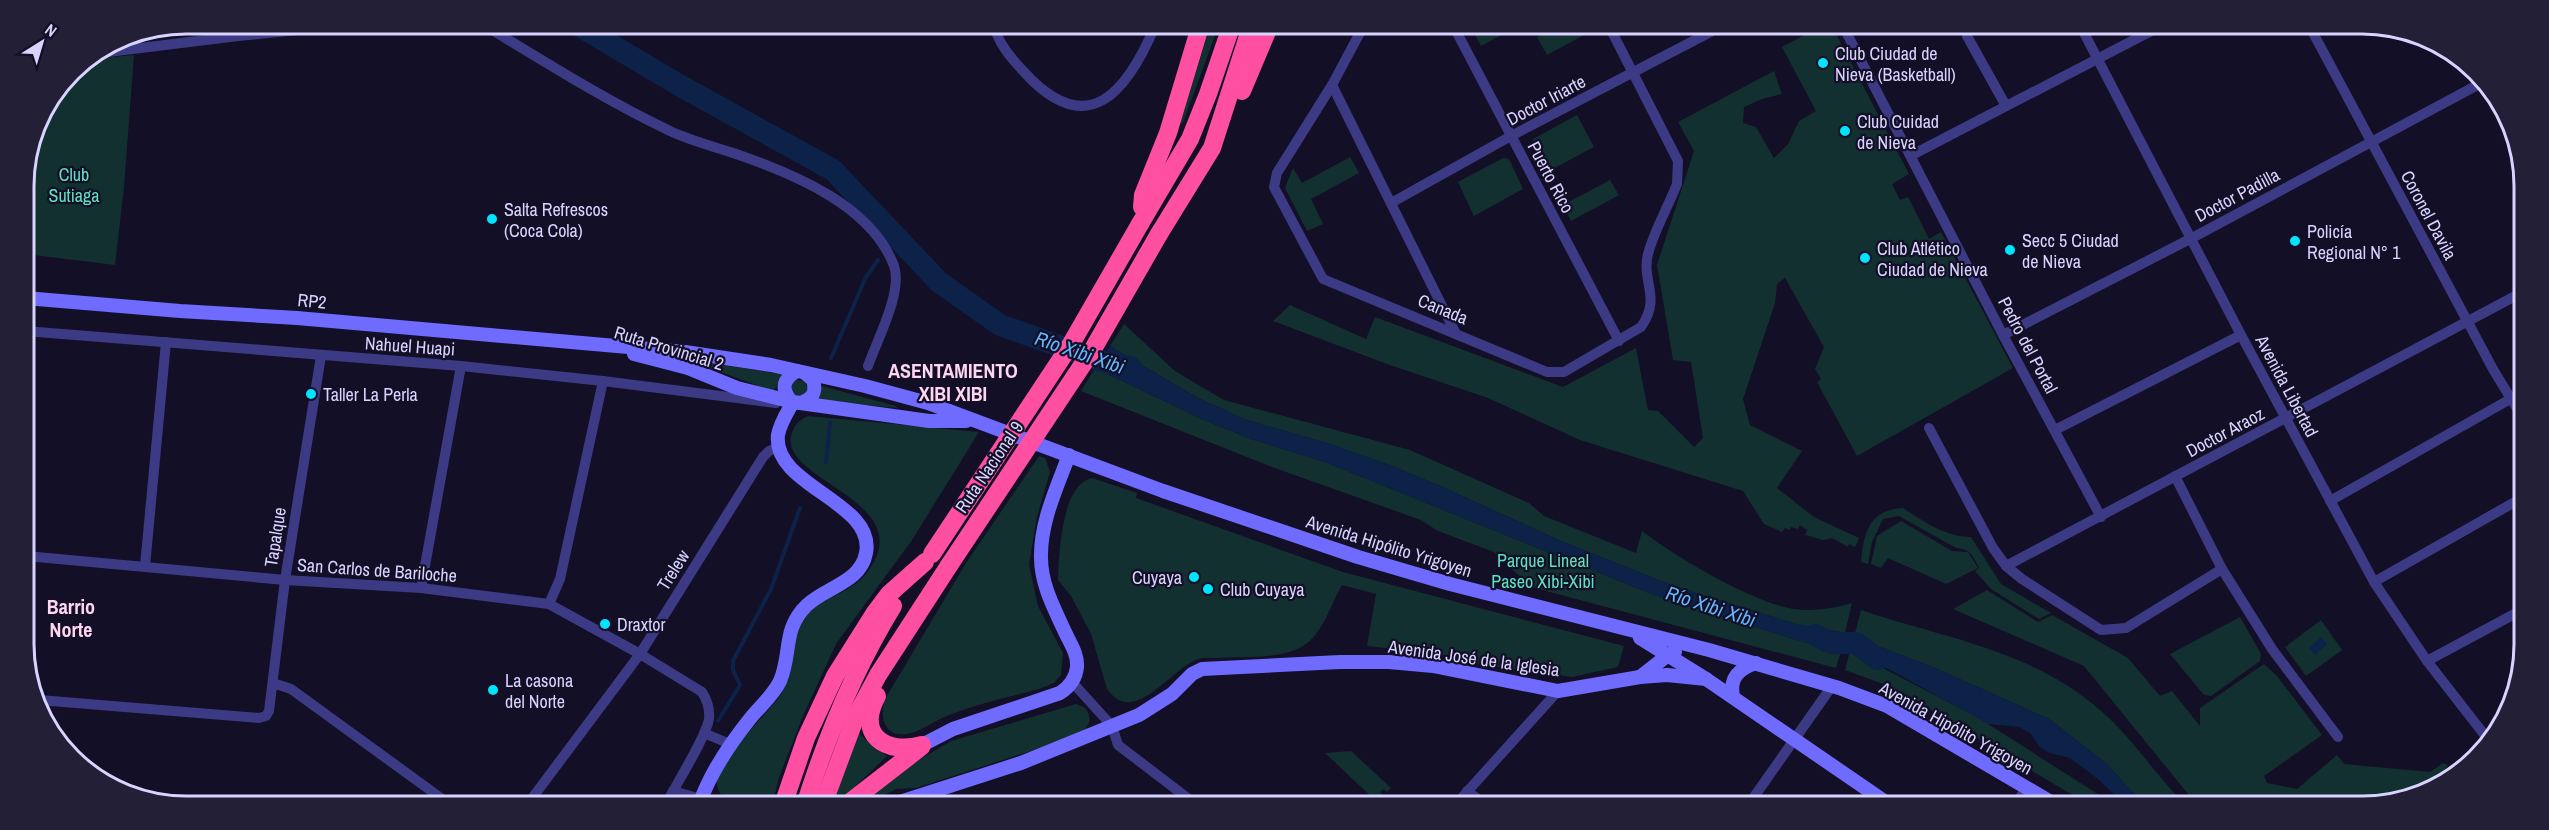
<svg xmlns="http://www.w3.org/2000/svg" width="2549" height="830" viewBox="0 0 2549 830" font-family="'Archivo Narrow',sans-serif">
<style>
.green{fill:#12302f}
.water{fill:#0c2248}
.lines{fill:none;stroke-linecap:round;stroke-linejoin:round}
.stream{stroke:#0c2248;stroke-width:4}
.river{stroke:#0c2248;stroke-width:22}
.street{stroke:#3d3a85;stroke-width:10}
.secondary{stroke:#6f6bff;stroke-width:14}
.highway{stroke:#ff4fa3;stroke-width:18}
.highway-bridge{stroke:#ff4fa3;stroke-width:18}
.poi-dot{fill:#00e5ff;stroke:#130f26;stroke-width:2}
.labels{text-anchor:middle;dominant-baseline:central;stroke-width:4.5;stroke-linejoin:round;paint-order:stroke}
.poi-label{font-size:18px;fill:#d9d4ff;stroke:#130f26;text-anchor:start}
.street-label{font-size:18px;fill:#d9d4ff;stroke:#130f26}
.park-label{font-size:18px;fill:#5fe0c0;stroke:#130f26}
.water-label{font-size:20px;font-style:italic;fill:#62b6ff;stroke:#130f26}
.neighbourhood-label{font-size:20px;font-weight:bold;fill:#ffd6f0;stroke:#130f26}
.rim{fill:none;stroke:#d9d4ff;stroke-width:3}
</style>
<rect width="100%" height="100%" fill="#130f26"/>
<g class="green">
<polygon points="1210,27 1218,27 1183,123 1180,124"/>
<polygon points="1471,27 1516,27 1481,46"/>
<polygon points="1555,27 1595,28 1595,29 1547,55 1537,37"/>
<polygon points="1817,28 1833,28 1909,174 1892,184 1900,200 1908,197 1929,239 1941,232 2013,368 1857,456 1817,382 1821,379 1815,369 1824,347 1785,278 1777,284 1775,303 1743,399 1750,425 1802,451 1777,488 1814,517 1859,538 1855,547 1849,544 1848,547 1832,538 1823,540 1805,535 1807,530 1800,525 1798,529 1791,527 1790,530 1785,528 1782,532 1764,524 1743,491 1580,440 1488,398 1387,364 1273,321 1290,305 1366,339 1375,317 1563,387 1636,348 1648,410 1658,411 1694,447 1703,438 1691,362 1673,360 1657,265 1694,151 1678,122 1774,71 1782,94 1762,99 1744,107 1743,123 1756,127 1774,158 1788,144 1799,121 1816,111 1782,47"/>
<polygon points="134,55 124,187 115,265 25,254 24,176 37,124 72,71 91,59"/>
<polygon points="1577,115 1594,147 1545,173 1532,145 1533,139"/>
<polygon points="1350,157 1359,173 1311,199 1323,224 1307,231 1285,188 1293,168 1302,183"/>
<polygon points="1503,158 1509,159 1523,189 1474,216 1458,182"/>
<polygon points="1610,180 1619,195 1571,221 1563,205"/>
<path d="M 1124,324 L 1175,371 L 1224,400 L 1410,450 L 1529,503 L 1544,516 L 1636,553 L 1642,531 C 1678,558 1740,595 1784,607 C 1806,613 1831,609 1852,603 L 1845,633 L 1796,624 L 1671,585 L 1561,541 L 1438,485 L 1392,466 L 1330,444 L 1244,419 L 1196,397 L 1110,346 Z"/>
<polygon points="698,361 785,375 773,391 698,364"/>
<polygon points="1095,368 1204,420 1251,439 1325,462 1654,595 1800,641 1841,651 1836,668 1531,587 1494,552 1438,531 1421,520 1272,467 1081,391"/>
<circle cx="799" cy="388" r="8"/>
<polygon points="818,385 896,406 897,408 816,400"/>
<path d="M 808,416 L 979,432 L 912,540 L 836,644 L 803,716 L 779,778 L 773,802 L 755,802 L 720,794 C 719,790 716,786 717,781 C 723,755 762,720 779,697 C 796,673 786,639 805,616 C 821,597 849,594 865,575 C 925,502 781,482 791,436 C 793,426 799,420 808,416 Z"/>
<path d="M 1039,456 L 1045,458 L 1050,472 L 1037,517 L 1029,565 L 1038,606 L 1063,653 L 1061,675 L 1054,683 L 1039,689 C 1007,698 971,705 940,719 C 927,725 913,737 897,734 C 881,730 881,712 885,699 L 966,563 Z"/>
<path d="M 1092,478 L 1137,493 L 1136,498 L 1343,572 L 1624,646 L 1618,667 L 1572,677 L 1478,664 L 1439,654 L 1367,646 L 1376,594 L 1342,585 C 1331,604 1323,634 1303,646 C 1278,660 1245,656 1217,658 C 1212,658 1204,657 1199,659 C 1172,666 1135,729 1107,689 L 1091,634 L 1071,596 L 1058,580 C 1059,556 1061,484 1092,478 Z"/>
<path d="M 1903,508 C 1923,521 1946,537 1971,537 L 2001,584 L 2051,613 L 2039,619 L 1991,589 L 1975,571 L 1979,568 C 1973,556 1971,549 1956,548 L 1899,516 L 1883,519 L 1872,542 L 1868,564 L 1861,562 C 1864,532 1869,510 1903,508 Z"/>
<polygon points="1901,521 1952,551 1968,552 1978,568 1946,584 1888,558 1881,568 1871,564 1877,536"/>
<polygon points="1987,590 2038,622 2052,615 2128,658 2160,696 2172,691 2200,726 2200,708 2264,664 2277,676 2322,735 2264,776 2267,783 2297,789 2337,755 2344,764 2430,772 2443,763 2448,765 2438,781 2373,806 2327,806 2312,797 2301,805 2197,805 2084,666 1953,609"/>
<path d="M 1861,610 C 1947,639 2029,649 2100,710 C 2133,738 2155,775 2186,805 L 2151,805 L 2132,792 L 2107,764 L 2049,719 L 1935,668 L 1854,637 Z"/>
<polygon points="2240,617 2261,654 2260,661 2211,696 2204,695 2170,654"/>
<polygon points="2321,620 2342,650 2306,676 2285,647"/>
<polygon points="1850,651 1977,717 2115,805 2089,805 1911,698 1883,684 1845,670"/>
<path d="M 1076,704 L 1085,708 C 1094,719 1088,729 1077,736 L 916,788 L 896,789 L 872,802 L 862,802 L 914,763 L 951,741 Z"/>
<polygon points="859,733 873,747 887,756 839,802 833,802"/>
<polygon points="1351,751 1391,788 1387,792 1383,789 1380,792 1383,796 1377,802 1325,753"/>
</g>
<g class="water">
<polygon points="1110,346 1196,397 1244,419 1330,444 1392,466 1438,485 1561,541 1671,585 1796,624 1845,633 1841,651 1800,641 1654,595 1325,462 1251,439 1204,420 1095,368"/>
<polygon points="1854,637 1935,668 2049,719 2107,764 2132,792 2151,805 2125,805 2098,779 2070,758 2049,753 2040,747 2030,733 2019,727 1988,724 1896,673 1850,651"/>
<polygon points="2321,637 2327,644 2315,655 2309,648"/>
</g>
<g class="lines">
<g class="stream">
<polyline points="892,246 900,241"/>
<polyline points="831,358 866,277 878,260"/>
<polyline points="826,462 830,423"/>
<polyline points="718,721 740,685 733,670 733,661 771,589 800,508"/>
</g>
<g class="river">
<polyline points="578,25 679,85 833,170 939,282 1000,325 1104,362 1130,367"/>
<polyline points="1815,635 1831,643 1856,643 1878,659"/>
</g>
<g class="street">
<path d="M 484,25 C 545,62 605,100 670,131 C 691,141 716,147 739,155 C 794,174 872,206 894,266 C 903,292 877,340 868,366"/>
<path d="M 995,26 C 997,43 1013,60 1024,72 C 1088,142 1127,92 1155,26"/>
<path d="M 1363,27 L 1332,85 L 1277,173 L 1274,187 L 1323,279 L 1547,372 L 1564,372 L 1641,327 C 1662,297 1641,282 1648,254 C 1654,231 1668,207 1677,184 L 1678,161 L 1610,28"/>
<polyline points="1454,27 1619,341"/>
<polyline points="1844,28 2003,335 2101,517"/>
<polyline points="2082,29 2241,335 2374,582 2427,661 2490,742"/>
<polyline points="2311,29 2494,371 2521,415"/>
<polyline points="1967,36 2006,106"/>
<polyline points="100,53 238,36 355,24"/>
<polyline points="1332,85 1455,332"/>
<polyline points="1912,155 2155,29"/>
<polyline points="1391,203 1511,136 1718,28"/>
<polyline points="25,331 461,366 603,381 776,403"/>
<polyline points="2003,335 2192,238 2485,81"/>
<polyline points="1929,428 1993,548 2006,566 2022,579 2101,630 2126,628 2222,569"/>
<polyline points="2055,430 2241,335"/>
<polyline points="2175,476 2222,569 2272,649 2338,737"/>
<polyline points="2330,501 2521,393"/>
<path d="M 26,556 L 285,580 L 421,588 L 549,604 L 640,654 L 702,692 C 707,700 710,710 709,719 C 706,737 677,783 667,802"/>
<polyline points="145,566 166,342"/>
<polyline points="2006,566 2521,293"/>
<polyline points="2374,582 2520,499"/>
<polyline points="421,588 461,366"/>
<polyline points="549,604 560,579 603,381"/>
<polyline points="2427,661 2520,611"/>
<polyline points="1072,682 1112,726 1118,745 1194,803"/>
<polyline points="273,683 291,689 445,801"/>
<polyline points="39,700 259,718 266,716 269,711 285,580 321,356"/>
<polyline points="704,733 730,744"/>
<polyline points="673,791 701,799"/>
<polyline points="1467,791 1485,804"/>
<polyline points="530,801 640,654 763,457 769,451 780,446"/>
<polyline points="1457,803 1558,691"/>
<polyline points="1749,804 1832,686"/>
<polyline points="2015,805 2027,787"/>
</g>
<g class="secondary">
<polyline points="25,298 180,311 297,318 685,352 771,365 865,386 928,403 1163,491 1358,557 1450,584 1709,650 1839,688 1887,706 2056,805"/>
<polyline points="634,354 688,368 737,388 793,402 929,421 966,421"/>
<path d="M 790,400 C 781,388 783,379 797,371"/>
<path d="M 800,403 C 812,400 817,392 813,380 L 805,373"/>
<polyline points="1640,638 1706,679 1890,805"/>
<polyline points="1640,677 1668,655 1675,652"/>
<path d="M 1733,697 C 1729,677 1739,669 1756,663"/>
<path d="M 922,745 L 953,729 L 1060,693 C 1069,687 1076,678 1077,667 C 1078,654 1070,643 1065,632 C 1054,608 1041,584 1041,558 C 1040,523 1057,487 1069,455"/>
<path d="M 700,802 C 711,772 729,745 749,720 C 759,707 773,696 780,681 C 792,653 782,629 807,605 C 826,587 861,582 866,553 C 876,502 772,486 778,435 C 780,423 788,411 793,402"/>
<polyline points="900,802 1021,763 1139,715 1172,694 1192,674 1202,669 1340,662 1389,662 1433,666 1558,691 1640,677 1667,675 1706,679"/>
</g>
<g class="highway">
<polyline points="1242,91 1269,27"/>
<polyline points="1142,207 1143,195 1168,133 1200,27"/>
<polyline points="1140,224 1190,139 1208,94 1231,27"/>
<polyline points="1159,234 1212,148 1251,27"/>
<path d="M 877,696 C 856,735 885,755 922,745"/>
<polyline points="784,802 806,738 835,676 874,614 889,594 925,562"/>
<path d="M 806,802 C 828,733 855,668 893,606"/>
<polyline points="824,802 856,716 878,675 950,564"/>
<polyline points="850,802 921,747"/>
</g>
<g class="highway-bridge">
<polyline points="932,554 1071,344 1140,224"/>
<polyline points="950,564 1093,349 1159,234"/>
</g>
</g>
<g class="poi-dot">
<circle cx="1823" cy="63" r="6"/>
<circle cx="1845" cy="131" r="6"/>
<circle cx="492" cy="219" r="6"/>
<circle cx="2295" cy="241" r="6"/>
<circle cx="2010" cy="250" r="6"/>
<circle cx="1865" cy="258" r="6"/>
<circle cx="311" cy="394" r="6"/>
<circle cx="1194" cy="577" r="6"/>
<circle cx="1208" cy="589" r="6"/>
<circle cx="605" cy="624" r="6"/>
<circle cx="493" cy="690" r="6"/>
</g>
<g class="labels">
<g class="poi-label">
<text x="1835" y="53">Club Ciudad de<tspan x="1835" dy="21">Nieva (Basketball)</tspan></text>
<text x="1857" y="121">Club Cuidad<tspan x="1857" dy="21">de Nieva</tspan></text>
<text x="504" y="209">Salta Refrescos<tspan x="504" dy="21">(Coca Cola)</tspan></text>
<text x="2307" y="231">Policía<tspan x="2307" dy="21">Regional N° 1</tspan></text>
<text x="2022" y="240">Secc 5 Ciudad<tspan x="2022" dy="21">de Nieva</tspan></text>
<text x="1877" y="248">Club Atlético<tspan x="1877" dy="21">Ciudad de Nieva</tspan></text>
<text x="323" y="394">Taller La Perla</text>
<text x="1182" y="577" text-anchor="end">Cuyaya</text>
<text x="1220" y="589">Club Cuyaya</text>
<text x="617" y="624">Draxtor</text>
<text x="505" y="680">La casona<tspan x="505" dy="21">del Norte</tspan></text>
</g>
<g class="street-label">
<text transform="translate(1546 100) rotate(-28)">Doctor Iriarte</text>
<text transform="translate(1551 177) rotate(62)">Puerto Rico</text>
<text transform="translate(2237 195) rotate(-28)">Doctor Padilla</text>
<text transform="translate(2429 215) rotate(62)">Coronel Davila</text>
<text transform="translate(312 301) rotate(6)">RP2</text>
<text transform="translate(1443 309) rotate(22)">Canada</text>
<text transform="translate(2028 345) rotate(62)">Pedro del Portal</text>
<text transform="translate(410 346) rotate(4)">Nahuel Huapi</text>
<text transform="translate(669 348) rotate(17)">Ruta Provincial 2</text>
<text transform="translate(2287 386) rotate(62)">Avenida Libertad</text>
<text transform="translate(2225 432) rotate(-28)">Doctor Araoz</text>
<text transform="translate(989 467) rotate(-56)">Ruta Nacional 9</text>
<text transform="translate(275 537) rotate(-81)">Tapalque</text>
<text transform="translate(1389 546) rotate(17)">Avenida Hipólito Yrigoyen</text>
<text transform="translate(377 570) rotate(4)">San Carlos de Bariloche</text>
<text transform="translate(673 570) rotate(-58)">Trelew</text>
<text transform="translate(1474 658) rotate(8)">Avenida José de la Iglesia</text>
<text transform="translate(1956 728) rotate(29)">Avenida Hipólito Yrigoyen</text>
</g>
<g class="park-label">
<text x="74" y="174">Club<tspan x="74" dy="21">Sutiaga</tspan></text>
<text x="1543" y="560">Parque Lineal<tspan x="1543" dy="21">Paseo Xibi-Xibi</tspan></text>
</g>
<g class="water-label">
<text transform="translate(1080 352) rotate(19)">Río Xibi Xibi</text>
<text transform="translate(1711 606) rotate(18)">Río Xibi Xibi</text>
</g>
<g class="neighbourhood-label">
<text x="953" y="370">ASENTAMIENTO<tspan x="953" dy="23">XIBI XIBI</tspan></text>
<text x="71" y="606">Barrio<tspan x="71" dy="23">Norte</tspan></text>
</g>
</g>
<path d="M0 0H2549V830H0ZM186 34H2362A152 152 0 0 1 2514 186V644A152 152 0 0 1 2362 796H186A152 152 0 0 1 34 644V186A152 152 0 0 1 186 34Z" fill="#231f37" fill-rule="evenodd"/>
<path class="rim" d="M186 34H2362A152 152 0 0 1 2514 186V644A152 152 0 0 1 2362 796H186A152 152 0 0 1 34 644V186A152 152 0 0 1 186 34Z"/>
<g transform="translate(42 42) rotate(37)" stroke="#130f26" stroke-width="4.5" paint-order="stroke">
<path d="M0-4.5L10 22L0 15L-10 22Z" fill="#d9d4ff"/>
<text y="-9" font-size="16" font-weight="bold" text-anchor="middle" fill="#d9d4ff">N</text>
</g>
</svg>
